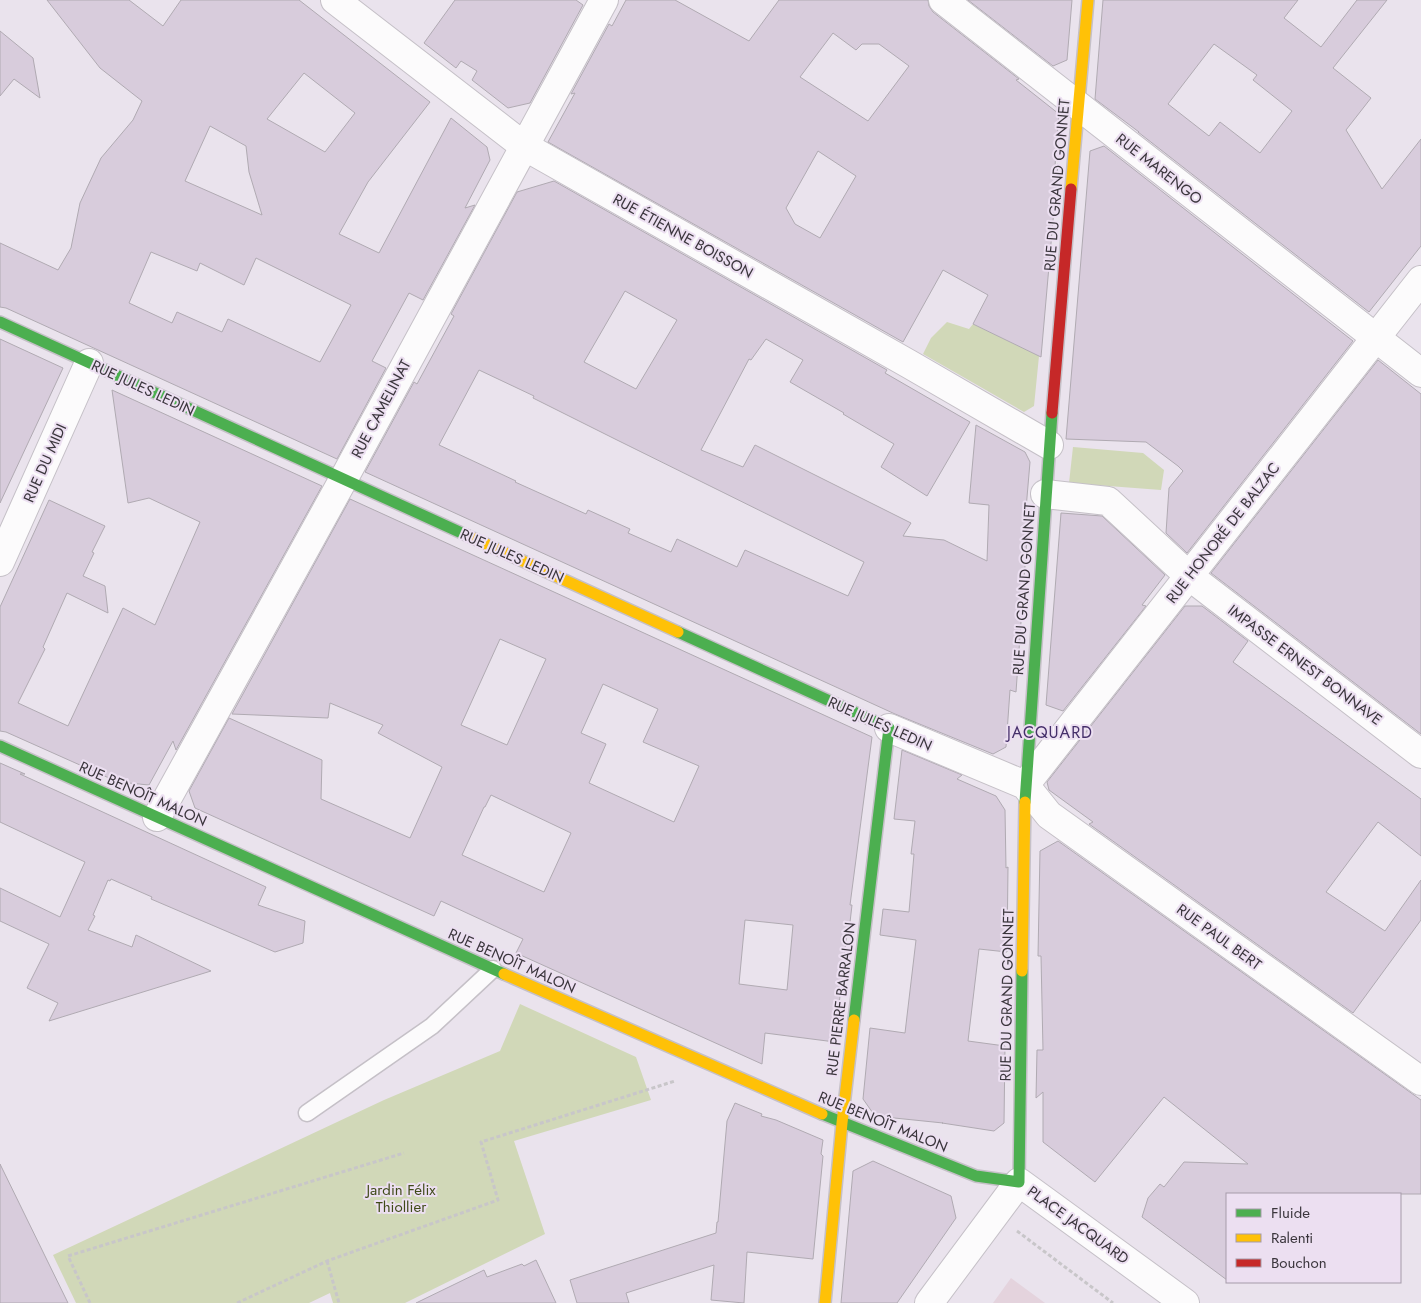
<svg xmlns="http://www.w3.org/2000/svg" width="1421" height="1303" viewBox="0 0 1421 1303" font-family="Jost,sans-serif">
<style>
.commercial{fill:#e4d3dd}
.green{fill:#d1d8b8}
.building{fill:#d8ccdc;stroke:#b0aab2;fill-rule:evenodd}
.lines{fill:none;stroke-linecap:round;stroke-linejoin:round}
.lane-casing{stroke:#c5c0c7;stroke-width:19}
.street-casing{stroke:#c5c0c7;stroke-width:30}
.fast-casing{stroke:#c5c0c7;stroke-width:14}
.slow-casing{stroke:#c5c0c7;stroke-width:14}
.jam-casing{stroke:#c5c0c7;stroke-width:14}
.path{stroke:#c8c6c9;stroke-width:3;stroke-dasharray:4 2.5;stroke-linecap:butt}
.lane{stroke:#fcfbfc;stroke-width:16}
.street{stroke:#fcfbfc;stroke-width:28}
.fast{stroke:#4caf50;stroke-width:11}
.slow{stroke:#ffc107;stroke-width:11}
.jam{stroke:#c62828;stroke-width:11}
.labels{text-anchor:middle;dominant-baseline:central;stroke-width:4;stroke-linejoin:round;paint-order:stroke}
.street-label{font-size:15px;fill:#3b363d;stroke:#ecdff1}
.park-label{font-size:15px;fill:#3f4a18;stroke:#ecdff1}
.neighbourhood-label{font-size:16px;letter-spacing:1px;fill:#452f6a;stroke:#ecdff1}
</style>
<rect width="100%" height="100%" fill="#eae3ed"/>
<polygon class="commercial" points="1011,1278 1045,1303 993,1303"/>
<g class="green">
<polygon points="947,322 969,329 973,324 1039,356 1034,406 1024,412 923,354 931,338"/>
<polygon points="1073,447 1143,453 1164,470 1161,490 1069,483"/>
<polygon points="520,1004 636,1057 651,1100 514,1141 545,1234 405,1303 333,1303 330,1293 309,1303 76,1303 53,1255 384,1100 500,1051"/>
</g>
<g class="building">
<path d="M 47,0 L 129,0 L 163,26 L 181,0 L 299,0 L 430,102 L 368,182 L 339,234 L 379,253 L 451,118 L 487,147 L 490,160 L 465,208 L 475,205 L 423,300 L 409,293 L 372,361 L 386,368 L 337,459 L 6,308 L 0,307 L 0,243 L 58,270 L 71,248 L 80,203 L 101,158 L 133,120 L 142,101 L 100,68 ZM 304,73 L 355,113 L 325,152 L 267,119 ZM 210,126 L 246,146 L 249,172 L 262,215 L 185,181 ZM 151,252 L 197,271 L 200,263 L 244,285 L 256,258 L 351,305 L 320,362 L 228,319 L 222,332 L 177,312 L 172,323 L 129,303 Z"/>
<polygon points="455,0 576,0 583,5 530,103 508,108 472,80 477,71 461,61 456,68 424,43"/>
<path d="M 626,0 L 675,0 L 749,41 L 779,0 L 928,0 L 929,6 L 933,12 L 1019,79 L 1016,80 L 1059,114 L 1055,166 L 1058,164 L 1041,357 L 973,324 L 988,295 L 943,270 L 903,342 L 548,142 L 575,93 L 571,94 L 609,24 L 612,26 ZM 833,33 L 856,50 L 862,44 L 879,44 L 909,66 L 868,121 L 800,77 ZM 818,151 L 856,176 L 820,238 L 795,224 L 786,208 Z"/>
<polygon points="968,0 1072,0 1067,60 1053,66"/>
<path d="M 1103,0 L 1298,0 L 1284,18 L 1321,47 L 1357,0 L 1387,0 L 1333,68 L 1371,98 L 1346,130 L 1382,189 L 1421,139 L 1421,246 L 1369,312 L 1138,132 L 1139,132 L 1095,99 ZM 1214,44 L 1257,75 L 1253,80 L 1292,111 L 1260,153 L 1220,122 L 1209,136 L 1168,104 Z"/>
<polygon points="0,31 33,58 40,98 14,79 0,96"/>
<polygon points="1104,146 1353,341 1187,553 1166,533 1169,488 1183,471 1178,466 1146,442 1066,439 1090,151"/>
<path d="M 554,181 L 887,370 L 885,373 L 970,422 L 927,496 L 881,467 L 894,444 L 843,414 L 844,413 L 790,382 L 803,360 L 766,339 L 751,360 L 749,359 L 701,450 L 743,467 L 755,445 L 911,523 L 903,536 L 944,540 L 987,561 L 989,505 L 969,503 L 976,425 L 1025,452 L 1030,462 L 1026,509 L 1029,510 L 1016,692 L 1010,690 L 1006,747 L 993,754 L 895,714 L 365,472 L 414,382 L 417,384 L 454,316 L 451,314 L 517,192 ZM 625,291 L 677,320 L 636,389 L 584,362 ZM 479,370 L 534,396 L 533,398 L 617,440 L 864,562 L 848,596 L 745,550 L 737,567 L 677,539 L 671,552 L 628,533 L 630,529 L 588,510 L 586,514 L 515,482 L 516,481 L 439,445 Z"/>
<polygon points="0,339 63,368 0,503"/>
<polygon points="1378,360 1421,394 1421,734 1211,573"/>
<polygon points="112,390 322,486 176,750 173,741 149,785 118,782 6,732 0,731 0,607 49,500 105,526 92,552 94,553 83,576 105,586 108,613 67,593 43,647 45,649 18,703 68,726 123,608 155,625 200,522 149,498 128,503"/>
<path d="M 350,499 L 872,737 L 850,905 L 852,905 L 849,931 L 847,931 L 835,1042 L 765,1033 L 762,1064 L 516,953 L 523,939 L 441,901 L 434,916 L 195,808 L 189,791 L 229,718 L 322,760 L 321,799 L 410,838 L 442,767 L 378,733 L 383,725 L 330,703 L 328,718 L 232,714 ZM 500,639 L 546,659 L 507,745 L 461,725 ZM 603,684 L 658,709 L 643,742 L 699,766 L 674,822 L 589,783 L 606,744 L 581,733 ZM 491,795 L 571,833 L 544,892 L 462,855 L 484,807 L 485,807 ZM 745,920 L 793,925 L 787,990 L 739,984 Z"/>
<polygon points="1061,513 1102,516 1165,575 1142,605 1146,606 1063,711 1046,705"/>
<polygon points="1185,606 1202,606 1248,641 1233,662 1421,799 1421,856 1378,822 1326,892 1385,931 1421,880 1421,920 1353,1013 1089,824 1093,822 1049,790 1047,782"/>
<polygon points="902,750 962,775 957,779 996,796 1005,810 1006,868 1008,867 1007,952 979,949 968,1041 1005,1046 1004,1123 994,1131 942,1123 943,1123 875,1116 863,1099 870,1028 905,1033 916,940 880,935 883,909 909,912 914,854 911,854 915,821 894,819"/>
<polygon points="0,763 25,774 20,774 266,887 258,905 305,921 303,943 275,952 151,899 152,897 111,879 110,881 108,880 93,915 95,916 88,930 132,947 136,935 211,971 49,1021 58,1003 27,988 49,944 0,921 0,888 60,917 85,862 0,822"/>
<polygon points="1058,841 1421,1100 1421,1194 1227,1194 1227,1280 1142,1217 1148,1198 1160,1184 1164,1187 1184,1162 1248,1164 1164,1097 1095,1182 1043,1142 1043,1092 1036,1098 1037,1050 1043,1050 1041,956 1038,956 1040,851"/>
<polygon points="735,1103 762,1114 761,1116 776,1120 823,1140 821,1154 823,1156 813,1259 747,1252 744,1303 711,1300 714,1265 626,1293 629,1303 577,1303 570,1280 716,1233 717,1222 718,1222 727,1121"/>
<polygon points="873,1161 951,1196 956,1218 897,1303 841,1303 853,1171"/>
<polygon points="0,1164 68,1303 0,1303"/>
<polygon points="536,1260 556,1303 416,1303 484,1270 487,1277 522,1264 524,1266"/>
</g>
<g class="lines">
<g class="lane-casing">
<polyline id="lane" points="307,1113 432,1026 493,969"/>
</g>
<g class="street-casing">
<g id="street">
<polyline points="335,0 524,146 909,364 1049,445"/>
<polyline points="943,0 1421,373"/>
<polyline points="1045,494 1108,501 1189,576 1421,754"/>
<polyline points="0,562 89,363"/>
<polyline points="889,728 1025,785 1049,815 1421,1081"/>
<polyline points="1025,785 1421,280"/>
<polyline points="157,817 343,480 604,0"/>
<polyline points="929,1303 1019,1182 1185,1303"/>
</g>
</g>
<g class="fast-casing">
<g id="fast">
<polyline points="0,322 466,535"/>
<polyline points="678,632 889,728 854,1020"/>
<polyline points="0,746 504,974"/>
<polyline points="1025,802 1052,413"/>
<polyline points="822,1114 976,1176 1019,1182 1022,971"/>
</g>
</g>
<g class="slow-casing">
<g id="slow">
<polyline points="1071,189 1088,0"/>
<polyline points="466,535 678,632"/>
<polyline points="1022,971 1025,802"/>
<polyline points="504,974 822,1114"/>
<polyline points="825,1303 842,1123 854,1020"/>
</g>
</g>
<g class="jam-casing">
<polyline id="jam" points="1052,413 1071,189"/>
</g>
<g class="path">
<polyline points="1017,1231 1113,1303"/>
<polyline points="327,1261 339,1303"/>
<polyline points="90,1303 68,1256 404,1153"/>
<polyline points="237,1303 327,1261 498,1200 481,1142 675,1081"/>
</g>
<use href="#lane" class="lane"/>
<use href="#street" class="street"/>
<use href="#fast" class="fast"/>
<use href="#slow" class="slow"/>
<use href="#jam" class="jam"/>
</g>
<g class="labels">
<g class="street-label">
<text transform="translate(1159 169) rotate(38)">RUE MARENGO</text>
<text transform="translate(1057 185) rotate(-85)">RUE DU GRAND GONNET</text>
<text transform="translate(683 236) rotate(29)">RUE ÉTIENNE BOISSON</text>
<text transform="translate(143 388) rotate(25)">RUE JULES LEDIN</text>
<text transform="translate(381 409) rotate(-62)">RUE CAMELINAT</text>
<text transform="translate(45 463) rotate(-66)">RUE DU MIDI</text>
<text transform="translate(1223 533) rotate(-52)">RUE HONORÉ DE BALZAC</text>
<text transform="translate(512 556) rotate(24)">RUE JULES LEDIN</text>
<text transform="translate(1024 589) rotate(-86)">RUE DU GRAND GONNET</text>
<text transform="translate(1305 665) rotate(37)">IMPASSE ERNEST BONNAVE</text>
<text transform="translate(880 724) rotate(24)">RUE JULES LEDIN</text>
<text transform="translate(143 794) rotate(24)">RUE BENOÎT MALON</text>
<text transform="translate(1219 937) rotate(36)">RUE PAUL BERT</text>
<text transform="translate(512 961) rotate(24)">RUE BENOÎT MALON</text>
<text transform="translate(1007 995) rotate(-89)">RUE DU GRAND GONNET</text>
<text transform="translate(841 999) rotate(-83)">RUE PIERRE BARRALON</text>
<text transform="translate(883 1122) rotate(22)">RUE BENOÎT MALON</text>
<text transform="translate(1078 1225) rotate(36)">PLACE JACQUARD</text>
</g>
<g class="park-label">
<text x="401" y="1190">Jardin Félix<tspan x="401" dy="17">Thiollier</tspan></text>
</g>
<g class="neighbourhood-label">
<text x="1050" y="732">JACQUARD</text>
</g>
</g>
<rect x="1226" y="1193" width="175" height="90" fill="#ecdff1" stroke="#a59ba9"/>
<rect x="1236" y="1209" width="25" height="8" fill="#4caf50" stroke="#a59ba9"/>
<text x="1271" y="1218" font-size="15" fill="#3b363d">Fluide</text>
<rect x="1236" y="1234" width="25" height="8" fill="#ffc107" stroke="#a59ba9"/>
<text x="1271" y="1243" font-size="15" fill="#3b363d">Ralenti</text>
<rect x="1236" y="1259" width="25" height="8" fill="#c62828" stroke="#a59ba9"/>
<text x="1271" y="1268" font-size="15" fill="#3b363d">Bouchon</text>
</svg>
